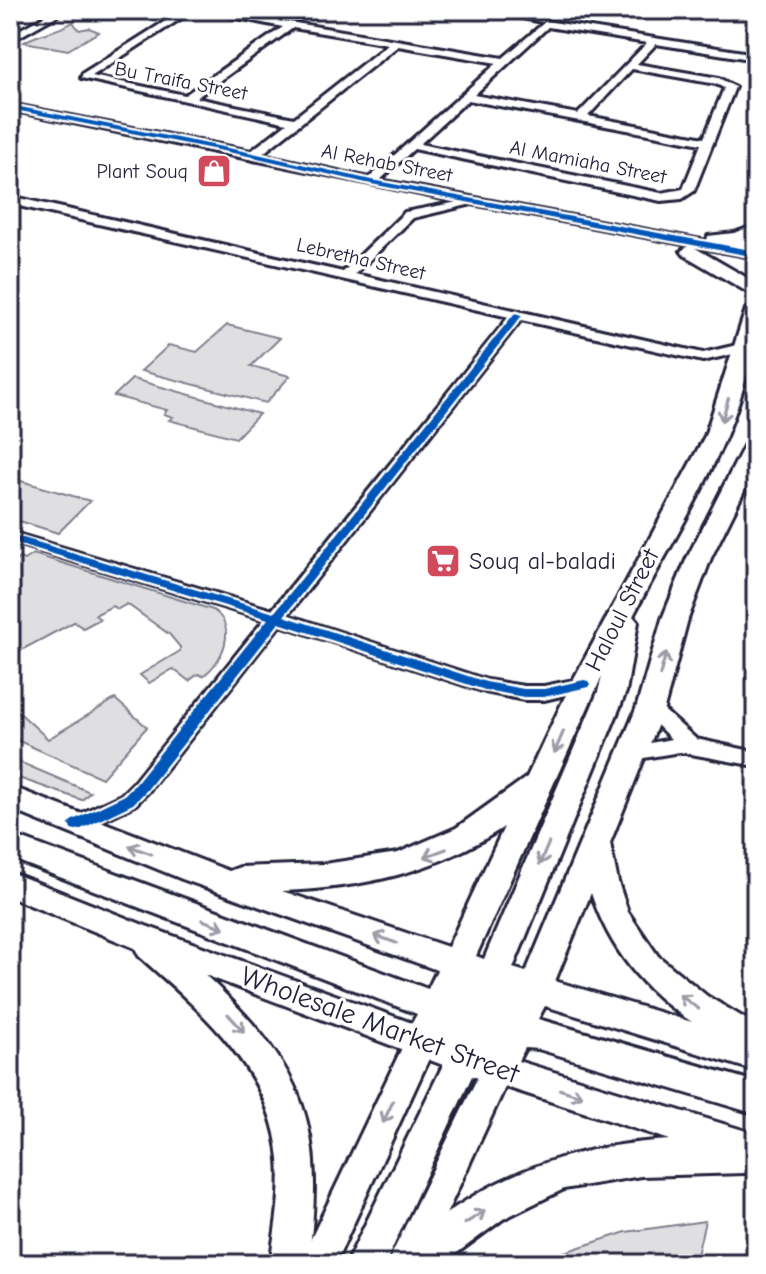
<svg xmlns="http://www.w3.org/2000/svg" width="766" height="1274" viewBox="0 0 766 1274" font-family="'Comic Neue',sans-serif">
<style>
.green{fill:#dfdfe2;stroke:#80808e;stroke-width:2}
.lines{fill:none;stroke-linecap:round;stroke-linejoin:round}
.minor-casing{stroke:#22223b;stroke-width:6}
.tertiary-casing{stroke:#22223b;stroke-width:6}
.secondary-casing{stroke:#22223b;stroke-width:6}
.minor{fill:#fff;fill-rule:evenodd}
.tertiary{fill:#fff;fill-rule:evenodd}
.secondary{fill:#fff;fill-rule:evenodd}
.cycleway-casing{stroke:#fff;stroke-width:5}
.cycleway{fill:#0057b8;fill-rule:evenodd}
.oneway{stroke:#9c9ca7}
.labels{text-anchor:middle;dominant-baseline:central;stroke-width:6;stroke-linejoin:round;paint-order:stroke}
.far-street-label{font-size:20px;fill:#22223b;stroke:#fff}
.far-poi-label{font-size:20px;fill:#22223b;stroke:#fff;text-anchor:end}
.poi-label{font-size:24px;fill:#22223b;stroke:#fff;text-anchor:start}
.street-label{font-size:24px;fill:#22223b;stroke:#fff}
.near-street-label{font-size:28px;fill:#22223b;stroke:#fff}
</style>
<rect width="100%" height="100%" fill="#fff"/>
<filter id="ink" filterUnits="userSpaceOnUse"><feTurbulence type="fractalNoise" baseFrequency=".0125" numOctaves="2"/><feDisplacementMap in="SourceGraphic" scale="16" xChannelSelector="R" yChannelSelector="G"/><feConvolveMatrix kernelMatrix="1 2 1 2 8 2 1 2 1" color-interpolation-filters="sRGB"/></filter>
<g filter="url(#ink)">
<g class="green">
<path d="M 73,22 L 79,30 L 89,28 L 99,32 L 68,50 L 24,42 C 41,32 58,32 73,22 Z"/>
<polygon points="227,325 280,338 251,366 290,376 266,403 141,371 169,345 197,352"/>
<polygon points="132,379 133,379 259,414 236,438 169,420 173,417 164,414 167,410 114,396"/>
<polygon points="14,479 90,501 58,533 10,518 10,483"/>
<path d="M 33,554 L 213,610 C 238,626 223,662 203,676 L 198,674 L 189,681 L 173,669 L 149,683 L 140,675 L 180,651 L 180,647 L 170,635 L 127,604 L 118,609 L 112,606 L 95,615 L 100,619 L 83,628 L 74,622 L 10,656 L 10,568 L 19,558 L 24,560 Z"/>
<polygon points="115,699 147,727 102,778 10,737 10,704 48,739"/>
<polygon points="10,758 90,792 82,800 10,775"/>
<polygon points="705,1221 695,1264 547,1264 537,1261 626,1232"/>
</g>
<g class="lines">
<g class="minor-casing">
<g id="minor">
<polygon points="55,10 67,10 10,42 10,35"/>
<path d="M 183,10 L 194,10 L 92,76 L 185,95 L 283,27 L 196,10 L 218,10 L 503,58 L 546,21 L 756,54 L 756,60 L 656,44 L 637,64 L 719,78 L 735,87 L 694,191 L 682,199 L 661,201 L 414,149 L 380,180 L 707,241 L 708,236 L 734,233 L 756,225 L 756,233 L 736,241 L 715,243 L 756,250 L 756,258 L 472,204 L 413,218 L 355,274 L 703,353 L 741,344 L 748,348 L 746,351 L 703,361 L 521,320 L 288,615 L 487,680 L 524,686 L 544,686 L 584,678 L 591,679 L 593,684 L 591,689 L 544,700 L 524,700 L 485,692 L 280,625 L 148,792 L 135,805 L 76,833 L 69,831 L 66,825 L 69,819 L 121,795 L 134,782 L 264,620 L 10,542 L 10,532 L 272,610 L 509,317 L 10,204 L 10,196 L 343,272 L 405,212 L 458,202 L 10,110 L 10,104 L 251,151 L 287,123 L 81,78 L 83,73 ZM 548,27 L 647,43 L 578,114 L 474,95 ZM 293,28 L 388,44 L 294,118 L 196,98 ZM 398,46 L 497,63 L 369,178 L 262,154 ZM 632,69 L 716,84 L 724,88 L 704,138 L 588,116 ZM 468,100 L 701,144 L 683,189 L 661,193 L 420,144 Z"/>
<polygon points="485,10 506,10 547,19 542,22"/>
<polygon points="728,10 756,11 756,17"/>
<polygon points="650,702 657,704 696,739 756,752 756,766 680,752 632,760 625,758 622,753 625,748 671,739 641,709 643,704"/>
</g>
</g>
<g class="tertiary-casing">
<g id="tertiary">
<polygon points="421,1027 432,1031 437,1041 335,1264 299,1264 410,1031"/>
<polygon points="497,1056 508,1060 513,1070 423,1264 387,1264 486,1060"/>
</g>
</g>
<g class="secondary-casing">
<g id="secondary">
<polygon points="756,236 756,246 723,252 714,247 717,243"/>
<polygon points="690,245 756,283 756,297 684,255 681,251"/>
<path d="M 756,303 C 756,415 683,519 633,616 L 638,622 L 626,692 L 513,968 L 526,972 L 636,709 L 662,619 L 687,558 L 745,444 L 756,437 L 756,467 L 711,558 L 688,619 L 664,709 L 610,843 L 618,882 L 628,912 L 658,956 L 707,996 L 756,1025 L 756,1071 L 545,1006 L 538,1019 L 756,1082 L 756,1114 L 538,1049 L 525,1048 L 518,1061 L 756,1134 L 756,1169 L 745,1173 L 641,1176 L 564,1189 L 503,1219 L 442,1264 L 394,1264 C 402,1245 420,1234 436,1221 C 507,1168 582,1145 670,1140 L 472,1076 L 385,1264 L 346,1264 L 443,1065 L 205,975 C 307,1070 326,1127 308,1264 L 270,1264 C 275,1230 282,1194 279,1159 C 271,1069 202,1012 139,956 L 135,948 L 10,897 L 10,872 L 146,926 L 412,1023 L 417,1014 L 10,858 L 10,834 L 428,989 L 437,970 L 182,879 L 10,809 L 10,786 L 229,871 L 240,867 L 324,864 L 398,853 L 456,828 L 527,777 L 571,684 L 705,436 L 746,309 ZM 602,676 L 598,692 L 484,959 L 476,956 ZM 504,827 L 448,947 L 282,891 C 363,888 436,872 504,827 ZM 591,893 C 609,948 643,991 692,1022 L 555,981 Z"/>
</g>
</g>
<use href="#minor" class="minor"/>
<use href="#tertiary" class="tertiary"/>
<use href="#secondary" class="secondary"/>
<g class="cycleway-casing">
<g id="cycleway">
<polygon points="10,105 253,153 371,180 756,251 756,257 371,184 253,157 10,109"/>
<polygon points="517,313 522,316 520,318 284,616 486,682 524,689 544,689 584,680 588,681 590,684 588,687 544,697 524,697 485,690 279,623 146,791 133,804 81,829 76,830 71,829 69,825 71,821 123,796 136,783 268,619 10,541 10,534 274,613 514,314"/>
</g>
</g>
<use href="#cycleway" class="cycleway"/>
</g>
<defs><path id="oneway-shaft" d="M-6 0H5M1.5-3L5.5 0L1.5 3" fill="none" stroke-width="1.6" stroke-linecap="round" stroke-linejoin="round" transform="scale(2)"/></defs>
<g class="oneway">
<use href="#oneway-shaft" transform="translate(725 410) rotate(106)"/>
<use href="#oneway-shaft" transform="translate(663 664) rotate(-74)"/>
<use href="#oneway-shaft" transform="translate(559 742) rotate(113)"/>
<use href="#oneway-shaft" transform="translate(140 850) rotate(-160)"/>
<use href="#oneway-shaft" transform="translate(435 853) rotate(160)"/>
<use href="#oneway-shaft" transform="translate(544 854) rotate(113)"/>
<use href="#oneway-shaft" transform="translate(213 924) rotate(21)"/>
<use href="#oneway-shaft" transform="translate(385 939) rotate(-160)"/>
<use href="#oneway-shaft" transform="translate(689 1002) rotate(-144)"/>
<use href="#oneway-shaft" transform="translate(236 1023) rotate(48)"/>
<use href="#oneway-shaft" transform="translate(571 1093) rotate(18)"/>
<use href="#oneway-shaft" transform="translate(388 1112) rotate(115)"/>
<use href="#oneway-shaft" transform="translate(475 1217) rotate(-33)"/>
</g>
</g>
<defs>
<g id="shop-square" transform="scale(1.8)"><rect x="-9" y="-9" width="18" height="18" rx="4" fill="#d1495b" stroke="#fff"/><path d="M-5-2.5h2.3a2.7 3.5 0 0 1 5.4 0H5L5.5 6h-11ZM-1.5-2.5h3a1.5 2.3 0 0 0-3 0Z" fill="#fff"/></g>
<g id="supermarket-square" transform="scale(1.8)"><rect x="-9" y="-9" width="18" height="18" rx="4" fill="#d1495b" stroke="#fff"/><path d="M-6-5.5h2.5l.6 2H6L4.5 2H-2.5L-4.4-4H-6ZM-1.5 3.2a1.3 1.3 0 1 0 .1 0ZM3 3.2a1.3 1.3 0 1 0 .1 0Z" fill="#fff"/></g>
</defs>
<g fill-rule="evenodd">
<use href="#shop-square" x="214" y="171"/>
<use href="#supermarket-square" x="443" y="561"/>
</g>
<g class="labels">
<g class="far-street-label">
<text transform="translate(181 81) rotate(11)">Bu Traifa Street</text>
<text transform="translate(588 162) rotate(11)">Al Mamiaha Street</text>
<text transform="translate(387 163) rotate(11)">Al Rehab Street</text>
<text transform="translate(361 259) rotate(13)">Lebretha Street</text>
</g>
<g class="far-poi-label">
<text x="188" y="171">Plant Souq</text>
</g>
<g class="poi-label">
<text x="469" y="561">Souq al-baladi</text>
</g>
<g class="street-label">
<text transform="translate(622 610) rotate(-63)">Haloul Street</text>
</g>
<g class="near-street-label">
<text transform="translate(380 1025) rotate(20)">Wholesale Market Street</text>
</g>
</g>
<rect width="766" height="1274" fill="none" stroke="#fff" stroke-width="40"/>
<rect x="20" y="20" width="726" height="1234" fill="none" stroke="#22223b" stroke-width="3" filter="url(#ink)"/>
</svg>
